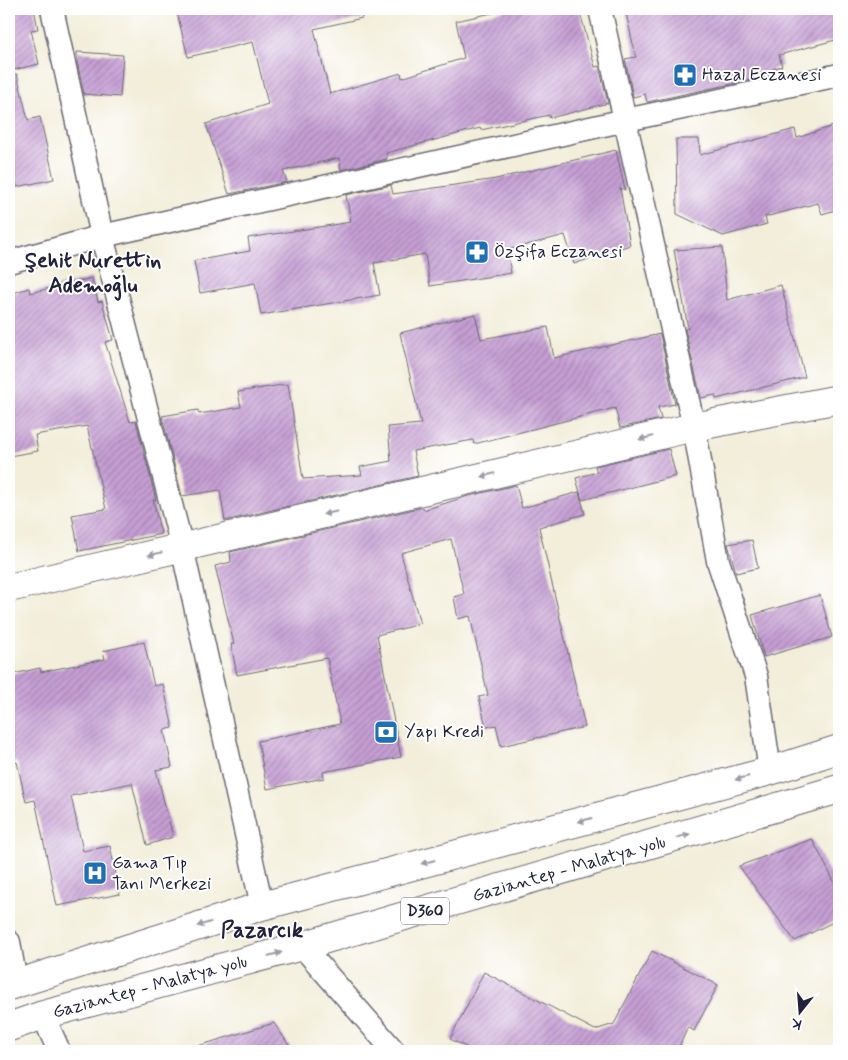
<svg xmlns="http://www.w3.org/2000/svg" width="848" height="1060" viewBox="0 0 848 1060" font-family="Mynerve,sans-serif">
<style>
.building{fill:url(#building-hatch)}
.lines{fill:none;stroke-linecap:round;stroke-linejoin:round}
.minor-casing{stroke:#6b6973;stroke-width:25}
.tertiary-casing{stroke:#6b6973;stroke-width:30}
.trunk-casing{stroke:#6b6973;stroke-width:30}
.minor{stroke:#fff;stroke-width:22}
.tertiary{stroke:#fff;stroke-width:28}
.trunk{stroke:#fff;stroke-width:28}
.oneway{fill:#9c9ca7}
.labels{text-anchor:middle;dominant-baseline:central;stroke-width:4;stroke-linejoin:round;paint-order:stroke}
.shield{fill:#fff;stroke:#646476;stroke-width:1}
.shield-label{font-size:16px;font-weight:bold;fill:#22223b}
.poi-label{font-size:18px;fill:#22223b;stroke:#fff;text-anchor:start}
.street-label{font-size:18px;fill:#22223b;stroke:#fff}
.district-label{font-size:22px;font-weight:bold;fill:#22223b;stroke:#fff}
</style>
<defs>
<pattern id="building-hatch" width="6" height="6" patternUnits="userSpaceOnUse" patternTransform="scale(1.25)"><rect width="6" height="6" fill="#c69fd4"/><path d="M-1 1l2-2M0 6l6-6M5 7l2-2" fill="none" stroke="#a081ad"/></pattern>
</defs>
<rect width="100%" height="100%" fill="#fff"/>
<filter id="ink" filterUnits="userSpaceOnUse"><feTurbulence type="fractalNoise" baseFrequency=".02" numOctaves="2"/><feDisplacementMap in="SourceGraphic" scale="10" xChannelSelector="R" yChannelSelector="G"/><feConvolveMatrix kernelMatrix="1 2 1 2 8 2 1 2 1" color-interpolation-filters="sRGB"/></filter>
<filter id="wash" filterUnits="userSpaceOnUse"><feTurbulence type="fractalNoise" baseFrequency=".0096" numOctaves="4" result="noise"/><feDisplacementMap in="SourceGraphic" scale="20" xChannelSelector="R" yChannelSelector="G"/><feGaussianBlur stdDeviation="1.12" result="paint"/><feColorMatrix in="noise" values="0 0 0 0 0 0 0 0 0 0 0 0 0 0 0 0 0 1.4 0 .05"/><feComposite in="paint" operator="in"/></filter>
<g filter="url(#wash)">
<rect width="100%" height="100%" fill="#f2eeda"/>
<g id="blocks">
<g class="building">
<polygon points="9,9 34,9 38,29 31,30 39,64 9,71"/>
<polygon points="176,9 361,9 362,18 314,29 330,94 401,73 402,78 464,58 456,21 510,9 579,9 595,67 599,66 608,103 550,118 549,115 481,130 480,128 386,153 387,159 341,170 339,158 283,171 287,182 229,194 206,124 268,104 253,42 188,57"/>
<polygon points="625,9 835,9 839,26 839,39 779,55 782,66 773,69 774,75 647,102 645,94 633,97 625,59 636,57"/>
<polygon points="77,52 123,55 120,97 84,94 77,61"/>
<polygon points="17,74 28,120 40,117 54,179 17,187 9,149 9,75"/>
<polygon points="839,124 839,209 822,214 818,203 765,217 767,224 723,236 677,214 676,139 699,139 700,155 795,129 797,138"/>
<polygon points="616,150 625,190 620,188 630,245 574,264 565,235 507,250 511,273 430,286 425,254 374,263 380,295 261,315 255,283 200,293 194,261 250,251 248,238 351,222 346,195 391,185 393,194 496,179"/>
<polygon points="722,247 727,300 781,285 805,377 716,399 715,395 701,398 685,329 688,328 674,250"/>
<polygon points="92,278 98,302 102,301 113,340 105,342 130,422 136,421 156,500 153,500 161,534 79,551 72,515 106,509 87,426 35,435 38,451 9,456 9,294 29,288 30,293"/>
<polygon points="475,314 481,339 548,327 554,358 660,334 675,404 658,407 661,419 620,428 615,408 474,444 473,440 413,451 418,476 225,521 220,490 182,496 162,416 198,410 199,414 241,407 238,392 288,384 303,479 362,475 360,467 391,461 388,427 421,424 400,333"/>
<polygon points="669,449 676,476 582,500 576,478 597,472 595,466"/>
<polygon points="516,485 522,508 579,492 585,514 539,527 585,727 501,746 496,725 486,727 479,697 488,695 470,616 458,619 454,597 464,594 451,539 401,553 420,624 377,635 401,757 323,772 324,778 267,789 258,741 340,724 327,658 237,675 231,644 234,644 215,566 231,562 230,552 423,507 424,510 465,497"/>
<polygon points="752,540 758,568 736,573 728,544"/>
<polygon points="820,595 832,637 764,657 752,615"/>
<polygon points="144,642 154,686 163,684 173,728 164,730 172,767 156,770 173,837 147,845 132,783 71,796 83,851 110,846 120,894 57,906 35,800 26,802 17,762 9,764 9,675 40,668 41,672 105,659 103,651"/>
<polygon points="812,839 839,891 839,919 795,941 739,866"/>
<polygon points="652,951 718,985 694,1031 688,1027 677,1051 474,1051 450,1039 484,972 595,1030 614,1024"/>
<polygon points="274,1023 293,1051 199,1051 198,1046"/>
</g>
</g>
</g>
<g filter="url(#ink)">
<use href="#blocks" fill-opacity="0" stroke="#6b6973" stroke-width="1"/>
<g class="lines">
<g class="minor-casing">
<g id="minor">
<polyline points="52,9 102,236 182,547 262,906"/>
<polyline points="600,9 694,427 718,561 756,676 770,771"/>
<polyline points="9,262 102,236 626,120 839,75"/>
<polyline points="9,942 16,983"/>
<polyline points="302,946 394,1051"/>
<polyline points="43,1015 59,1051"/>
</g>
</g>
<g class="tertiary-casing">
<polyline id="tertiary" points="9,588 694,427 839,399"/>
</g>
<g class="trunk-casing">
<g id="trunk">
<polyline points="9,986 262,906 770,771 839,749"/>
<polyline points="9,1027 43,1015 302,946 839,789"/>
</g>
</g>
<use href="#minor" class="minor"/>
<use href="#tertiary" class="tertiary"/>
<use href="#trunk" class="trunk"/>
</g>
<defs><path id="oneway-solid" d="M-6-.8H1V-3.2L6.5 0L1 3.2V.8H-6Z" transform="scale(1.25)"/></defs>
<g class="oneway">
<use href="#oneway-solid" transform="translate(646 438) rotate(167)"/>
<use href="#oneway-solid" transform="translate(488 475) rotate(167)"/>
<use href="#oneway-solid" transform="translate(330 513) rotate(167)"/>
<use href="#oneway-solid" transform="translate(155 554) rotate(167)"/>
<use href="#oneway-solid" transform="translate(742 778) rotate(165)"/>
<use href="#oneway-solid" transform="translate(585 820) rotate(165)"/>
<use href="#oneway-solid" transform="translate(683 836) rotate(-16)"/>
<use href="#oneway-solid" transform="translate(428 862) rotate(165)"/>
<use href="#oneway-solid" transform="translate(204 924) rotate(163)"/>
<use href="#oneway-solid" transform="translate(275 954) rotate(-15)"/>
</g>
</g>
<defs>
<g id="pharmacy-square" transform="scale(1.25)"><rect x="-9" y="-9" width="18" height="18" rx="4" fill="#1f6fb2" stroke="#fff"/><path d="M-2-6h4v4h4v4h-4v4h-4v-4h-4v-4h4Z" fill="#fff"/></g>
<g id="bank-square" transform="scale(1.25)"><rect x="-9" y="-9" width="18" height="18" rx="4" fill="#1f6fb2" stroke="#fff"/><path d="M-6-4H6V4H-6ZM0-2.3a2.3 2.3 0 1 0 0 4.6a2.3 2.3 0 1 0 0-4.6Z" fill="#fff"/></g>
<g id="hospital-square" transform="scale(1.25)"><rect x="-9" y="-9" width="18" height="18" rx="4" fill="#1f6fb2" stroke="#fff"/><path d="M-5-5h3v3.5h4V-5h3V5h-3V1.5h-4V5h-3Z" fill="#fff"/></g>
</defs>
<g fill-rule="evenodd">
<use href="#pharmacy-square" x="685" y="75"/>
<use href="#pharmacy-square" x="477" y="252"/>
<use href="#bank-square" x="386" y="732"/>
<use href="#hospital-square" x="95" y="873"/>
</g>
<g class="labels">
<rect class="shield" x="401" y="897.5" width="48" height="27" rx="4"/>
<g class="shield-label">
<text x="425" y="911">D360</text>
</g>
<g class="poi-label">
<text x="702" y="75">Hazal Eczanesi</text>
<text x="494" y="252">Özşifa Eczanesi</text>
<text x="404" y="732">Yapı Kredi</text>
<text x="112" y="863">Gama Tıp<tspan x="112" dy="21">Tanı Merkezi</tspan></text>
</g>
<g class="street-label">
<text transform="translate(569 869) rotate(-16)">Gaziantep - Malatya yolu</text>
<text transform="translate(150 987) rotate(-15)">Gaziantep - Malatya yolu</text>
</g>
<g class="district-label">
<text x="93" y="261">Şehit Nurettin<tspan x="93" dy="25">Ademoğlu</tspan></text>
<text x="262" y="931">Pazarcık</text>
</g>
</g>
<rect width="848" height="1060" fill="none" stroke="#fff" stroke-width="30"/>
<g transform="translate(800 1012) rotate(197)" stroke="#ffffff" stroke-width="4" paint-order="stroke">
<path d="M0-4L9 19L0 12L-9 19Z" fill="#22223b"/>
<text y="-8" font-size="14" font-weight="bold" text-anchor="middle" fill="#22223b">K</text>
</g>
</svg>
